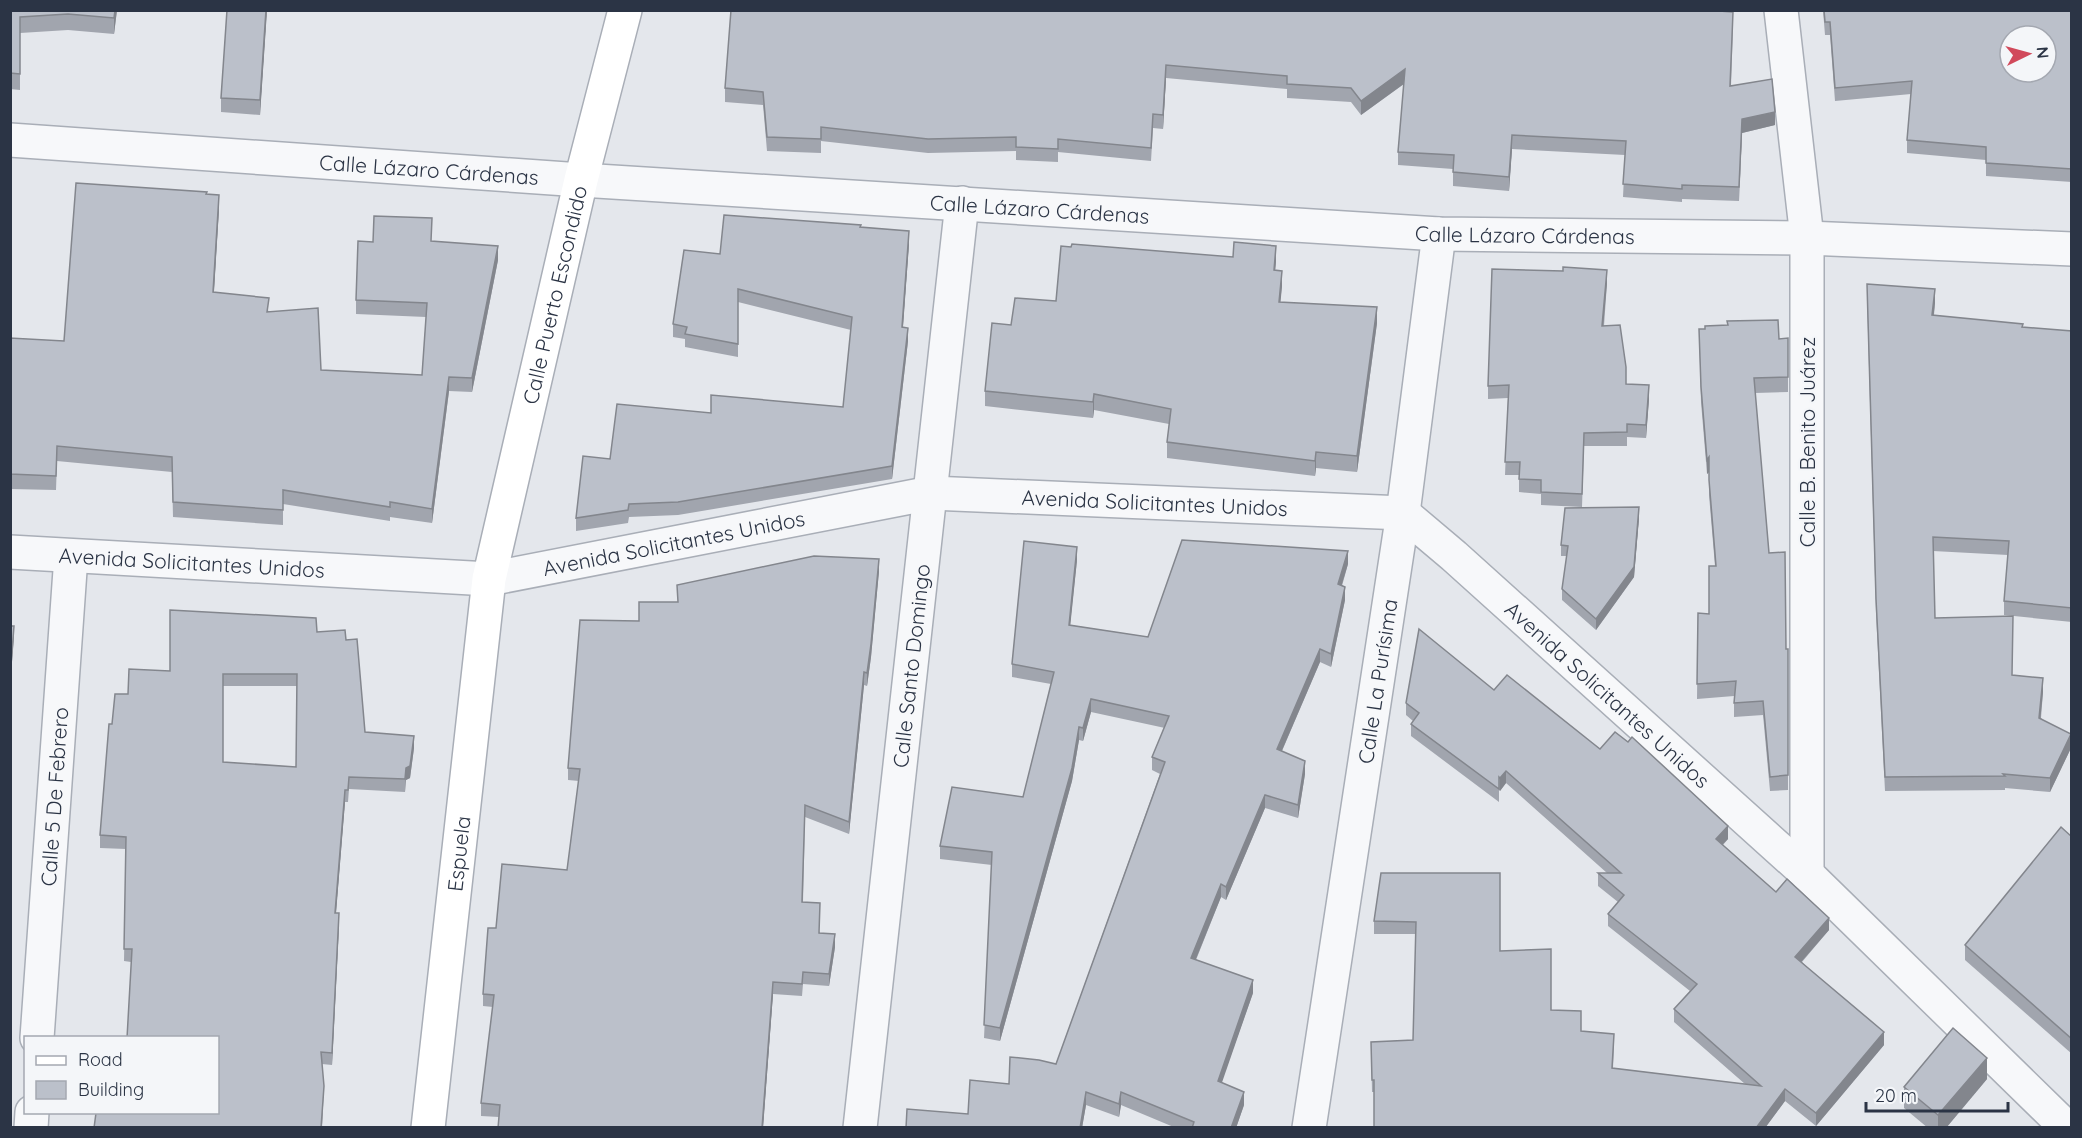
<svg xmlns="http://www.w3.org/2000/svg" width="2082" height="1138" viewBox="0 0 2082 1138" font-family="Quicksand,sans-serif">
<style>
.lines{fill:none;stroke-linecap:round;stroke-linejoin:round}
.street-casing{stroke:#a9aeb7;stroke-width:36}
.secondary-casing{stroke:#a9aeb7;stroke-width:36}
.street{stroke:#f7f8fa;stroke-width:33}
.secondary{stroke:#fff;stroke-width:33}
.wall{fill:#a1a5ae;fill-rule:evenodd}
.shaded-wall{fill:#83868d}
.building{fill:#bbc0ca;stroke:#83868d;stroke-width:1.5;fill-rule:evenodd}
.labels{text-anchor:middle;dominant-baseline:central;stroke-width:4.5;stroke-linejoin:round;paint-order:stroke}
.street-label{font-size:21px;fill:#2b3445;stroke:#f4f6f9}
</style>
<rect width="100%" height="100%" fill="#e4e7ec"/>
<g class="lines">
<g class="street-casing">
<g id="street">
<polyline points="1781,10 1807,238 1807,874"/>
<path id="s1" d="M 10,140 L 581,180 L 1439,234 L 1807,238 L 2072,249"/>
<path id="s2" d="M 10,552 L 489,579 L 931,493 L 1403,513 L 1454,556 L 1807,874 L 2067,1128"/>
<path id="s3" d="M 37,1038 L 71,556"/>
<polyline points="31,1128 32,1112"/>
<path id="s4" d="M 860,1128 L 962,203"/>
<path id="s5" d="M 1309,1128 L 1403,513 L 1439,234"/>
</g>
</g>
<g class="secondary-casing">
<g id="secondary">
<path id="s6" d="M 428,1128 L 489,579 L 581,180 L 625,10"/>
</g>
</g>
<use href="#street" class="street"/>
<use href="#secondary" class="secondary"/>
</g>
<g class="wall">
<polygon points="10,10 117,10 114,34 68,30 20,33 20,90 10,89"/>
<polygon points="227,10 267,10 260,115 221,112 221,98"/>
<polygon points="1823,10 2072,10 2072,182 1986,176 1986,160 1907,153 1907,140 1911,94 1835,101 1830,35 1825,35"/>
<polygon points="1733,26 1731,86 1775,125 1742,133 1739,201 1682,199 1682,202 1623,197 1625,155 1512,149 1509,191 1453,186 1453,169 1398,165 1398,152 1404,84 1361,115 1351,102 1287,98 1287,89 1166,78 1163,129 1153,128 1151,161 1058,152 1058,162 1016,160 1016,151 928,153 821,141 821,153 767,151 763,105 725,102 725,88"/>
<polygon points="219,209 214,292 269,311 321,370 422,375 426,317 356,314 356,300 373,242 431,241 498,260 472,392 449,391 432,523 390,517 390,521 283,504 283,525 173,517 172,472 57,461 56,490 10,489 10,338 64,341"/>
<polygon points="861,227 909,244 903,327 908,341 892,479 678,515 629,517 628,523 576,531 576,518 610,459 711,413 843,407 851,330 738,302 738,357 685,347 685,339 673,337 673,324 720,254"/>
<polygon points="1276,261 1275,270 1282,286 1280,302 1377,323 1357,472 1316,468 1315,476 1167,458 1167,442 1169,424 1094,410 1093,418 985,406 985,391 1011,325 1056,301"/>
<polygon points="1607,283 1604,326 1626,384 1649,399 1646,438 1627,437 1627,446 1584,446 1582,507 1541,505 1541,494 1519,492 1519,475 1505,475 1508,398 1488,399 1488,386"/>
<polygon points="1867,298 1935,303 1934,315 2023,327 2072,331 2072,622 2004,615 2004,601 2008,555 1933,551 1935,618 2012,675 2043,692 2041,718 2071,748 2050,792 2005,788 2005,790 1885,791 1876,613"/>
<polygon points="1699,329 1779,339 1788,338 1788,392 1755,393 1769,553 1786,649 1788,649 1788,790 1770,791 1763,715 1734,717 1734,696 1697,699 1698,613 1709,614 1715,566 1709,495 1709,472 1707,474 1701,402"/>
<polygon points="1639,518 1634,577 1596,630 1562,600 1562,589 1567,556 1561,556 1561,545"/>
<polygon points="1077,560 1070,625 1148,637 1348,564 1342,586 1345,600 1331,667 1320,662 1282,751 1305,774 1298,818 1265,808 1226,900 1221,897 1196,960 1253,993 1221,1083 1244,1105 1236,1128 1176,1128 1121,1105 1119,1117 1086,1105 1082,1128 906,1128 968,1114 1009,1084 1056,1064 1160,774 1152,770 1152,757 1165,728 1091,712 1083,741 1079,740 1072,781 1000,1041 984,1038 992,865 940,859 940,846 1023,797 1051,684 1012,677 1012,664"/>
<polygon points="879,571 871,657 867,686 864,685 849,834 805,817 803,902 820,933 835,947 829,986 803,984 802,996 773,994 763,1128 498,1128 499,1117 481,1116 481,1103 493,1007 483,1006 483,994 496,928 567,870 579,781 568,780 568,768 639,621 677,602"/>
<path d="M 317,632 L 346,640 L 365,732 L 414,748 L 410,778 L 406,780 L 405,792 L 349,789 L 348,802 L 345,802 L 336,913 L 339,925 L 332,1065 L 322,1064 L 324,1098 L 218,1113 L 131,962 L 124,961 L 126,849 L 100,848 L 100,835 L 112,724 L 128,694 L 170,671 ZM 223,686 L 297,686 L 296,767 L 223,762 Z"/>
<polygon points="1494,690 1600,749 1728,839 1723,845 1776,892 1829,930 1802,962 1884,1045 1816,1126 1785,1101 1765,1128 1374,1128 1374,1092 1372,1092 1371,1042 1413,1040 1416,934 1374,934 1374,921 1381,873 1500,951 1551,1010 1581,1031 1614,1046 1613,1068 1745,1084 1674,1022 1674,1009 1690,991 1608,926 1608,914 1618,902 1598,886 1598,873 1607,873 1506,783 1500,791 1499,790 1499,802 1411,736 1411,724 1413,721 1406,715 1406,703"/>
<polygon points="2072,837 2072,1054 1965,960 1965,945"/>
<polygon points="1987,1079 1946,1128 1928,1128 1904,1108 1904,1087"/>
</g>
<g class="shaded-wall">
<polygon points="115,10 117,10 114,34 114,18"/>
<polygon points="266,10 267,10 260,115 260,100"/>
<polygon points="1166,65 1166,78 1163,129 1163,115"/>
<polygon points="1405,69 1405,83 1361,115 1361,101"/>
<polygon points="1775,112 1775,125 1742,133 1739,201 1742,119"/>
<polygon points="1512,135 1512,149 1509,191 1509,177"/>
<polygon points="219,195 219,209 213,306 213,292"/>
<polygon points="909,231 909,244 902,340 902,327"/>
<polygon points="498,246 498,260 472,392 472,378"/>
<polygon points="1276,246 1276,261 1274,286 1274,270"/>
<polygon points="1607,270 1607,283 1602,339 1602,326"/>
<polygon points="1282,271 1282,286 1279,318 1279,302"/>
<polygon points="1935,289 1935,303 1932,329 1932,315"/>
<polygon points="1377,307 1377,323 1357,472 1357,456"/>
<polygon points="908,328 908,341 892,479 892,466"/>
<polygon points="449,377 449,391 432,523 432,509"/>
<polygon points="1649,385 1649,399 1646,438 1646,425"/>
<polygon points="1094,394 1094,410 1093,418 1093,402"/>
<polygon points="1316,452 1316,468 1315,476 1315,461"/>
<polygon points="1709,457 1709,472 1707,474 1707,460"/>
<polygon points="1639,507 1639,518 1634,577 1596,630 1596,619"/>
<polygon points="1077,547 1077,560 1069,638 1069,625"/>
<polygon points="1348,551 1348,564 1338,597 1338,584"/>
<polygon points="879,559 879,571 871,657 867,686 867,673"/>
<polygon points="1345,587 1345,600 1331,667 1331,654"/>
<polygon points="14,626 14,637 10,687 10,677"/>
<polygon points="1320,649 1320,662 1277,762 1277,749"/>
<polygon points="864,672 864,685 849,834 849,822"/>
<polygon points="2043,678 2043,692 2039,732 2039,718"/>
<polygon points="1091,699 1091,712 1083,741 1083,728"/>
<polygon points="1079,727 1079,740 1072,781 1000,1041 1000,1028"/>
<polygon points="2071,734 2071,748 2050,792 2050,778"/>
<polygon points="414,736 414,748 410,778 406,780 405,792 406,768"/>
<polygon points="1305,761 1305,774 1298,818 1298,805"/>
<polygon points="1506,771 1506,783 1500,791 1500,778"/>
<polygon points="345,790 345,802 335,925 335,913"/>
<polygon points="1265,795 1265,808 1226,900 1226,887"/>
<polygon points="1728,826 1728,839 1716,851 1716,839"/>
<polygon points="1221,884 1221,897 1191,971 1191,958"/>
<polygon points="339,913 339,925 332,1065 332,1053"/>
<polygon points="1829,918 1829,930 1795,969 1795,957"/>
<polygon points="835,934 835,947 829,986 829,974"/>
<polygon points="1253,980 1253,993 1218,1094 1218,1081"/>
<polygon points="773,982 773,994 763,1128 762,1128"/>
<polygon points="1884,1032 1884,1045 1816,1126 1816,1113"/>
<polygon points="1987,1058 1987,1079 1946,1128 1938,1128 1938,1115"/>
<polygon points="324,1086 322,1128 321,1128"/>
<polygon points="1785,1089 1785,1101 1765,1128 1756,1128"/>
<polygon points="1086,1092 1086,1105 1082,1128 1080,1128"/>
<polygon points="1121,1092 1121,1105 1119,1117 1119,1104"/>
<polygon points="1244,1092 1244,1105 1236,1128 1231,1128"/>
</g>
<g class="building">
<polygon points="10,10 115,10 114,18 68,14 20,17 20,74 10,73"/>
<polygon points="227,10 266,10 260,100 221,98"/>
<polygon points="731,10 1704,10 1733,12 1730,86 1772,79 1775,112 1742,119 1739,187 1682,185 1682,189 1623,184 1626,141 1512,135 1509,177 1453,172 1454,155 1398,152 1405,69 1361,101 1351,88 1287,84 1287,76 1166,65 1163,115 1153,114 1151,148 1058,139 1058,149 1016,147 1016,137 928,139 821,127 821,139 767,137 763,92 725,88"/>
<path d="M 1824,10 L 2072,10 L 2072,169 L 1986,163 L 1986,147 L 1907,140 L 1912,81 L 1835,88 L 1830,22 L 1825,22 ZM 2010,36 L 2046,36 L 2046,72 L 2010,72 Z"/>
<polygon points="76,183 207,192 206,194 219,195 213,292 269,298 267,312 318,308 321,370 422,375 427,303 356,300 358,241 373,242 374,216 432,218 431,241 498,246 472,378 449,377 432,509 390,502 390,507 283,490 283,510 173,502 172,457 57,446 56,476 10,474 10,338 64,341"/>
<polygon points="724,215 861,225 860,227 909,231 902,327 908,328 892,466 678,502 629,504 628,510 576,518 583,456 610,459 617,404 711,413 711,395 843,407 852,317 738,289 738,344 685,334 687,327 673,324 684,250 720,254"/>
<polygon points="1234,242 1276,246 1274,270 1282,271 1279,302 1377,307 1357,456 1316,452 1315,461 1167,442 1171,409 1094,394 1093,402 985,391 992,323 1011,325 1015,298 1056,301 1061,246 1071,247 1072,244 1233,257"/>
<polygon points="1563,267 1607,270 1602,326 1620,325 1626,367 1626,384 1649,385 1646,425 1627,424 1627,432 1584,433 1582,494 1541,492 1541,480 1519,479 1520,462 1505,462 1509,385 1488,386 1492,269 1563,271"/>
<polygon points="1867,284 1935,289 1932,315 2023,324 2022,327 2072,331 2072,608 2004,601 2009,541 1933,537 1935,618 2013,616 2012,675 2043,678 2039,718 2071,734 2050,778 2003,774 2005,776 1885,777 1876,599"/>
<polygon points="1778,320 1779,339 1788,338 1788,377 1754,378 1769,553 1785,552 1786,649 1788,649 1788,775 1770,777 1763,701 1734,703 1736,681 1697,684 1698,613 1709,614 1709,566 1716,566 1709,480 1709,457 1707,460 1701,387 1699,329 1705,329 1705,326 1728,325 1727,321"/>
<polygon points="1639,507 1634,567 1596,619 1562,589 1568,546 1561,545 1565,508"/>
<polygon points="1182,540 1348,551 1338,584 1345,587 1331,654 1320,649 1277,749 1305,761 1298,805 1265,795 1226,887 1221,884 1191,958 1253,980 1218,1081 1244,1092 1231,1128 1192,1128 1194,1122 1121,1092 1119,1104 1086,1092 1080,1128 906,1128 907,1109 968,1114 970,1080 1009,1084 1010,1057 1039,1060 1056,1064 1165,762 1152,757 1169,716 1091,699 1083,728 1079,727 1072,768 1000,1028 984,1025 992,852 940,846 952,787 1023,797 1054,672 1012,664 1024,541 1077,547 1069,625 1148,637"/>
<polygon points="814,556 879,559 871,644 867,673 864,672 849,822 805,805 802,902 820,903 819,933 835,934 829,974 803,972 802,984 773,982 762,1128 498,1128 500,1105 481,1103 494,995 483,994 488,928 496,928 502,864 567,870 580,769 568,768 580,620 639,621 639,602 678,602 677,585"/>
<path d="M 170,610 L 316,618 L 317,632 L 345,630 L 346,640 L 357,639 L 365,732 L 414,736 L 410,766 L 406,768 L 405,779 L 349,777 L 348,790 L 345,790 L 335,913 L 339,913 L 332,1053 L 321,1052 L 324,1086 L 321,1128 L 94,1128 L 96,1113 L 218,1113 L 218,1038 L 127,1038 L 132,949 L 124,949 L 126,837 L 100,835 L 109,724 L 112,724 L 115,694 L 128,694 L 129,669 L 170,671 ZM 223,674 L 297,674 L 296,767 L 223,762 Z"/>
<polygon points="10,626 14,626 10,677"/>
<polygon points="1419,629 1494,690 1507,675 1600,749 1615,732 1628,742 1632,737 1728,826 1716,839 1776,892 1787,879 1829,918 1795,957 1884,1032 1816,1113 1785,1089 1756,1128 1374,1128 1374,1080 1372,1080 1371,1042 1413,1040 1416,922 1374,921 1381,873 1500,873 1500,951 1551,949 1551,1010 1581,1011 1581,1031 1614,1034 1612,1068 1761,1086 1674,1009 1697,984 1608,914 1624,895 1598,873 1621,873 1506,771 1500,778 1499,777 1499,789 1411,724 1419,713 1406,703"/>
<polygon points="2061,827 2072,837 2072,1039 1965,945"/>
<polygon points="1953,1028 1987,1058 1938,1115 1904,1087"/>
</g>
<g class="labels">
<g class="street-label">
<text stroke="none"><textPath href="#s1" startOffset="420">Calle Lázaro Cárdenas</textPath></text>
<text stroke="none"><textPath href="#s1" startOffset="1032">Calle Lázaro Cárdenas</textPath></text>
<text stroke="none"><textPath href="#s1" startOffset="1518">Calle Lázaro Cárdenas</textPath></text>
<text stroke="none"><textPath href="#s6" startOffset="844">Calle Puerto Escondido</textPath></text>
<text transform="translate(1807 442) rotate(-90)">Calle B. Benito Juárez</text>
<text stroke="none"><textPath href="#s2" startOffset="1154">Avenida Solicitantes Unidos</textPath></text>
<text stroke="none"><textPath href="#s2" startOffset="668">Avenida Solicitantes Unidos</textPath></text>
<text stroke="none"><textPath href="#s2" startOffset="182">Avenida Solicitantes Unidos</textPath></text>
<text stroke="none"><textPath href="#s4" startOffset="465">Calle Santo Domingo</textPath></text>
<text stroke="none"><textPath href="#s5" startOffset="452">Calle La Purísima</textPath></text>
<text stroke="none"><textPath href="#s2" startOffset="1676">Avenida Solicitantes Unidos</textPath></text>
<text stroke="none"><textPath href="#s3" startOffset="242">Calle 5 De Febrero</textPath></text>
<text stroke="none"><textPath href="#s6" startOffset="276">Espuela</textPath></text>
</g>
</g>
<rect width="2082" height="1138" fill="none" stroke="#2b3445" stroke-width="24"/>
<rect x="24" y="1036" width="195" height="78" fill="#f4f6f9" stroke="#a4a8b1" stroke-width="1.5"/>
<rect x="36" y="1056" width="30" height="9" fill="#ffffff" stroke="#a4a8b1" stroke-width="1.5"/>
<text x="78" y="1066" font-size="18" fill="#2b3445">Road</text>
<rect x="36" y="1081" width="30" height="18" fill="#bbc0ca" stroke="#a4a8b1" stroke-width="1.5"/>
<text x="78" y="1096" font-size="18" fill="#2b3445">Building</text>
<g transform="translate(2028 54) rotate(85)"><circle r="28" fill="#f4f6f9" stroke="#a4a8b1" stroke-width="1.5"/>
<path d="M0-4.5L10 22L0 15L-10 22Z" fill="#d1495b"/>
<text y="-9" font-size="16" font-weight="bold" text-anchor="middle" fill="#2b3445">N</text>
</g>
<path d="M1866 1102v9h142v-9" fill="none" stroke="#2b3445" stroke-width="3"/>
<text x="1875" y="1102" font-size="18" fill="#2b3445" stroke="#f4f6f9" stroke-width="4.5" paint-order="stroke">20 m</text>
</svg>
